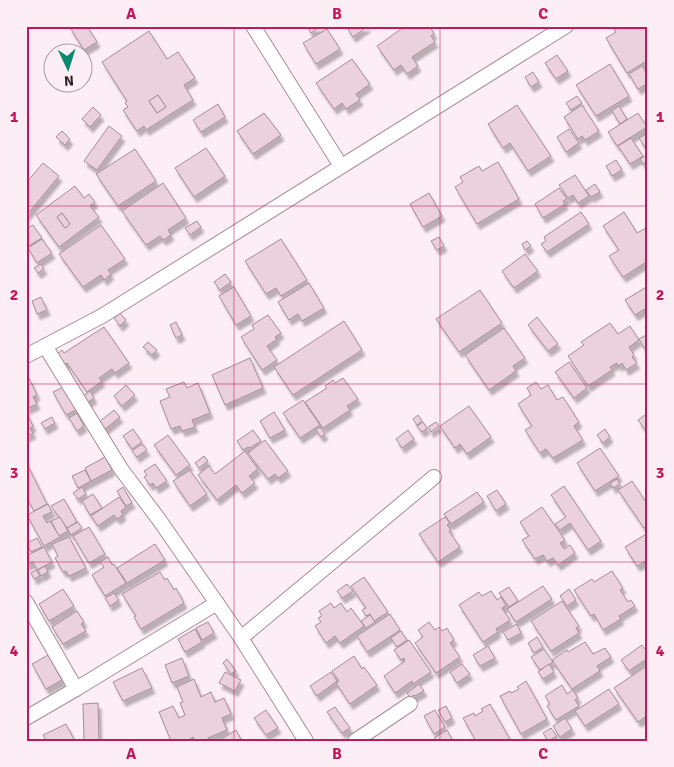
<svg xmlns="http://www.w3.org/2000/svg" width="674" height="767" viewBox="0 0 674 767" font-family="Signika,sans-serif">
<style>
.building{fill:#ebd1dc;stroke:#a58c96;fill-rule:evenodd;filter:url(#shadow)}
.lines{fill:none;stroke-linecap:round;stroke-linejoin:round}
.minor-casing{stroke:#a58d97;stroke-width:16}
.minor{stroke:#fff;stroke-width:14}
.grid{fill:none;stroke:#c2185b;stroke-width:1;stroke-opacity:0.55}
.neatline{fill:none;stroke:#c2185b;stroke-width:2}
.grid-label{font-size:16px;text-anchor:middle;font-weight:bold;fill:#c2185b}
</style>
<defs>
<filter id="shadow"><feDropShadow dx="3" dy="5.5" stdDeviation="1" flood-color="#0004"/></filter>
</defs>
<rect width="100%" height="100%" fill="#fdedf4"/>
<g class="building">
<polygon points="69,26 87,26 97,42 84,50"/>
<polygon points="307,26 321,26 311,33"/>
<polygon points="346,26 368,26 353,37"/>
<polygon points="399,26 429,26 434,33 431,36 435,42 412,57 418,66 407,74 401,65 394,70 377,46 401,29"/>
<polygon points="612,26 646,26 648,29 648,60 627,73 606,38 616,32"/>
<polygon points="327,29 340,49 316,64 303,43"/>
<path d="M 149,31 L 167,59 L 178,52 L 195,78 L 184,85 L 193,100 L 146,130 L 144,126 L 137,131 L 123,110 L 128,107 L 125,103 L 127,101 L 102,62 ZM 158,95 L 166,107 L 157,113 L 149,101 Z"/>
<polygon points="557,55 568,71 556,79 545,63"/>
<polygon points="352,59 370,84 356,94 360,100 346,109 342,103 334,109 316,83"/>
<polygon points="610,64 629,96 596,116 576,85"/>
<polygon points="642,66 648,75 648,83 638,89 629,74"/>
<polygon points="533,72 539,82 531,87 525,77"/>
<polygon points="158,95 166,107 157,113 149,101"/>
<polygon points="577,96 582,103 571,110 566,103"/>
<polygon points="218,104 225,117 201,132 193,120"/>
<polygon points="517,105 551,156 528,171 510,143 503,148 488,124"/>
<polygon points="582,105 599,131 585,140 582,136 578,139 564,117"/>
<polygon points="619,106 627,119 620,124 612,111"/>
<polygon points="93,107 101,115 90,127 82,119"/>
<polygon points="264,113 281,135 253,154 237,131"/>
<polygon points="638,113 647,127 617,146 608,132"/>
<polygon points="109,126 122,136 97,170 84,161"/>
<polygon points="569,129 579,143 566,152 557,137"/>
<polygon points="62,131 70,139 65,145 56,137"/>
<polygon points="648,133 648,152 639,138"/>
<polygon points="631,138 643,156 630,164 618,146"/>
<polygon points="206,148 225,176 194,197 175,168"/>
<polygon points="135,149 156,181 118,206 96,174"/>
<polygon points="648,154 648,161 643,164 640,159"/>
<polygon points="616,160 622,170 612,176 606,166"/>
<polygon points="498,162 519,199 477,224 455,187 463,182 460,177 479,166 482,171"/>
<polygon points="43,163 59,176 26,216 26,183"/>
<polygon points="575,175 589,196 578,203 573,195 568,198 559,185"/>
<polygon points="163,183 186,218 168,230 171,235 163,240 160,236 146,245 122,211"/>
<polygon points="595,184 600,192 591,197 586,190"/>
<path d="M 75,186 L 84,198 L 89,194 L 95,202 L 90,206 L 99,217 L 59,247 L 36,215 ZM 62,213 L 70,224 L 65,228 L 57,217 Z"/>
<polygon points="559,188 567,199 563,201 565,204 543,218 535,204"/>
<polygon points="429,193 442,216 423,227 410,204"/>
<polygon points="581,212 589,224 547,252 541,244 546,241 544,237"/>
<polygon points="624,212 637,233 646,228 648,231 648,261 623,277 609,256 619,250 603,226"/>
<polygon points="62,213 70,224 65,228 57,217"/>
<polygon points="197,221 201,227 190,235 185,228"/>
<polygon points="33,225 42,238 27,247 26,229"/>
<polygon points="101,225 125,259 108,270 111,274 104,280 101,275 83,287 59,254"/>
<polygon points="439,237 444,246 437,250 431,241"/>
<polygon points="42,239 52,253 37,263 28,248"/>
<polygon points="281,239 307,280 281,296 276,288 266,294 245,261"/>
<polygon points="527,241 531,246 525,250 522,244"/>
<polygon points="525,254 538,271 514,288 502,271"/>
<polygon points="41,264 44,269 38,273 34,268"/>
<polygon points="225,274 231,282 220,290 214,282"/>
<polygon points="309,283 324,308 302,321 298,314 289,320 278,302"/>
<polygon points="648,286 648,307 635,315 625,300"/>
<polygon points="234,287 251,316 236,325 219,296"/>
<polygon points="480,290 502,323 459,352 436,319"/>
<polygon points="41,297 47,310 37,314 32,301"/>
<polygon points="120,313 126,320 120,326 114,318"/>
<polygon points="268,315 281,333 275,337 277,339 267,346 277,360 262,370 241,337 254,329 252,325"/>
<polygon points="537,317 558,344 548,351 528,325"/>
<polygon points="344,321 362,350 293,395 274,367"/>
<polygon points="176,322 182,335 176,338 170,325"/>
<polygon points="610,323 618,334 630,326 639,340 629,347 634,355 632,357 637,363 626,370 622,363 619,366 617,363 610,367 612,370 588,386 568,356 584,345 581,342"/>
<polygon points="104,327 129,363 115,373 112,369 99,378 102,381 87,392 67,363 63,365 56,355 62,350 64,353"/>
<polygon points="504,328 525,358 513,366 516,371 489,390 465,355"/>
<polygon points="648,334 648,346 644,348 639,339"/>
<polygon points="148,342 157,350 152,355 143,347"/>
<polygon points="250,358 263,388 225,405 212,375"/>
<polygon points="569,362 587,388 574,398 555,372"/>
<polygon points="29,378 37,395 33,397 37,404 26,409 26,380"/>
<polygon points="343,378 358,399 347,406 350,410 323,428 305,402 327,388 325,386 333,380 335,383"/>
<polygon points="184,382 187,388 198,383 210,413 192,420 195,427 182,431 180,426 171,429 160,401 170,397 166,389"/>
<polygon points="536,382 541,389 548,385 557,400 563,397 579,422 574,426 583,440 553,458 546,449 540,453 525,430 532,426 518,404 531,395 527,388"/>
<polygon points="126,385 135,395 122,406 114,396"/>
<polygon points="65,386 78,409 66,415 53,392"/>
<polygon points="90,391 94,398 87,403 82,397"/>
<polygon points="303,400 320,425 300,438 283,413"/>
<polygon points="469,406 491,437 467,454 460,444 455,448 440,426"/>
<polygon points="114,410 120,417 104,430 98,423"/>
<polygon points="26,412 33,426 30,428 33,433 26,437"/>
<polygon points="274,412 285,430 270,438 260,421"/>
<polygon points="77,413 84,426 77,431 69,418"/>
<polygon points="648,413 648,429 646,431 638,420"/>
<polygon points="418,415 422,421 417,425 413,419"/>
<polygon points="52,417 55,423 45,429 41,423"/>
<polygon points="423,422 427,428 422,432 417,426"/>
<polygon points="436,422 439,426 431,432 428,427"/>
<polygon points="320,427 325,434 321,437 316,430"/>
<polygon points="133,429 142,442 132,449 123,436"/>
<polygon points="605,429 610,437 603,443 597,435"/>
<polygon points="253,430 261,441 250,448 248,447 243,450 237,441"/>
<polygon points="408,430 414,439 402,448 396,439"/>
<polygon points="168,435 190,465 176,475 154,445"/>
<polygon points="265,440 288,471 278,478 275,474 268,479 248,453"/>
<polygon points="142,444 147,450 137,457 132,451"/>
<polygon points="600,448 619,476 595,491 577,463"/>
<polygon points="245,451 258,469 249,476 255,483 242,493 236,485 217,500 198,475 209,466 215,474"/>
<polygon points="204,456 208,461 199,468 195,463"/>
<polygon points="105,457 112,470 91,481 85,468"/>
<polygon points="26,462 47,504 34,511 26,496"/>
<polygon points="155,464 167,481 156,488 153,483 150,485 144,477 147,475 144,471"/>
<polygon points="85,470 91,481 78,488 72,476"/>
<polygon points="190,470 207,494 190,506 173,481"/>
<polygon points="617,479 620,484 613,488 610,483"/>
<polygon points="632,481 648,505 648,525 644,528 618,490"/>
<polygon points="564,486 601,541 588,550 570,523 560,530 555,524 566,517 551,495"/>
<polygon points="82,487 86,494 78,499 73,493"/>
<polygon points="123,487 132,503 126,506 117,491"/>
<polygon points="497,490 506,504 496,511 487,496"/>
<polygon points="477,492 484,502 451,524 444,514"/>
<polygon points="93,494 102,508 90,515 82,501"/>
<polygon points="119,497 126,507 121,511 123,515 117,519 114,515 98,526 91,516"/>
<polygon points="64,499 77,522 67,528 51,506"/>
<polygon points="48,504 52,512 43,516 47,523 50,521 60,537 44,546 27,515"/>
<polygon points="542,507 565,540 560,543 564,549 570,545 575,553 558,565 553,558 547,561 543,555 535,559 522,540 529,536 520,522"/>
<polygon points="60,517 68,531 59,536 51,521"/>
<polygon points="445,517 450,523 447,525 451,530 449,531 460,547 438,562 419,534"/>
<polygon points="78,522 82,528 71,535 67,528"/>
<polygon points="89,527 105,554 89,563 73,536"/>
<polygon points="648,533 648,560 637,566 625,547"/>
<polygon points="69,537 86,568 69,576 66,571 63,572 55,558 58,556 52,544"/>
<polygon points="37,538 42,547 31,552 27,543"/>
<polygon points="155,544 165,560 127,583 117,568"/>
<polygon points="44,547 52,562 37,570 33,562 27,565 26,556"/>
<polygon points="108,557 112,565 114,564 126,583 105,596 92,575 104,567 100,562"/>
<polygon points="45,566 48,572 41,576 38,570"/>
<polygon points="36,570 40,576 34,579 31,573"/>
<polygon points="612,571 623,588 620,590 628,602 631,600 635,606 619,616 621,619 603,630 594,614 591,616 574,590 592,579 594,582"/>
<polygon points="160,572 165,580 167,578 174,590 176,588 184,603 141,629 134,617 136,616 122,594"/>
<polygon points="364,577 388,612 374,621 370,614 366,616 362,610 366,608 351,586"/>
<polygon points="347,584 353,591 342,598 337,591"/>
<polygon points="543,586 552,599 516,622 507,609"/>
<polygon points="509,587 518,601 509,607 499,593"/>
<polygon points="63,589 74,606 49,621 39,604"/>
<polygon points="569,589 576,600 567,606 560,596"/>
<polygon points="491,591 497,600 501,597 506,606 502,608 510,620 496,629 498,632 483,642 459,605 479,592 482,596"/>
<polygon points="114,593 119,600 110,606 105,598"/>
<polygon points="562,601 579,626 576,628 579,633 551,651 531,621"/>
<polygon points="331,603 334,608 341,603 347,612 351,608 364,626 340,643 335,636 326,643 315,626 321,622 318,618 322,616 319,611"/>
<polygon points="77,611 84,622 81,624 86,631 63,644 52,627"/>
<polygon points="390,614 400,630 367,652 357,636"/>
<polygon points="370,615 375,622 366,628 361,621"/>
<polygon points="208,622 214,633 202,640 196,628"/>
<polygon points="429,622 435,630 439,627 442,631 447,628 454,640 450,643 460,657 436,673 415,643 423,637 418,630"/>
<polygon points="517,624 521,633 508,640 503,632"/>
<polygon points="195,629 202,642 185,652 178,639"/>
<polygon points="401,631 407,640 397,647 391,638"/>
<polygon points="537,637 543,647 534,653 528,643"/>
<polygon points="409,640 431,672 413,684 412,681 395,693 384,676 405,661 404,658 401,660 394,650"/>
<polygon points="585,642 593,654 605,648 611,657 597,666 600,671 572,689 552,660 567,650 568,652"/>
<polygon points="642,645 648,653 648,658 629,671 621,660"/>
<polygon points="488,646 495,658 480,666 473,655"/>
<polygon points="544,649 553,662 540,670 531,657"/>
<polygon points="48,655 62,680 46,689 32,664"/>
<polygon points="354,656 362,669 364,667 377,685 350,704 336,683 339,681 332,671"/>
<polygon points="182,658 189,676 172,683 165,665"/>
<polygon points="227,659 236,671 231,674 223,663"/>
<polygon points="462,664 470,674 457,683 450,672"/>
<polygon points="549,664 554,672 543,679 538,672"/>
<polygon points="648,665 648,715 638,722 614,688"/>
<polygon points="142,668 152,688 123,701 113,682"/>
<polygon points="225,672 241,680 235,691 219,683"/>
<polygon points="331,672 337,681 317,696 310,686"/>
<polygon points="194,679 201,697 211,692 215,702 224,698 231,714 222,718 227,730 208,738 209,741 195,741 193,737 187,741 171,741 159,712 173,706 179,718 185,715 180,703 183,702 177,687"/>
<polygon points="526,681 547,719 521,734 500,696 510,691 511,693 519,689 517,687"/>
<polygon points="419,684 424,691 415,696 414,695 410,698 407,693"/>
<polygon points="562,685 567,694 573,690 578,698 575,700 579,706 556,720 547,706 550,704 545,696"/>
<polygon points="609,689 619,704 585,726 575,711"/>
<polygon points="98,703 99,741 84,741 83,704"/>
<polygon points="490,704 511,741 476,741 463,718 474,713 475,716 483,711 481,709"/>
<polygon points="446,706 452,718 445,722 438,710"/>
<polygon points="335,707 350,728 342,733 327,712"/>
<polygon points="266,710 278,728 266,735 254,718"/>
<polygon points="435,710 445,727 434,734 424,716"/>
<polygon points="565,718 572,729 560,737 553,726"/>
<polygon points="66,724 75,741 46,741 43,735"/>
<polygon points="551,728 557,736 548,741 543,733"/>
<polygon points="236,730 242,741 218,741"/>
<polygon points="447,730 453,741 435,741 434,738"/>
</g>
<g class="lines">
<g class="minor-casing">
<g id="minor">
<polyline points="253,26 341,166"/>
<polyline points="45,346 121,469 160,521 241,638 306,741"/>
<polyline points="26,356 102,316 566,26"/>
<polyline points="26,602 76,689"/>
<polyline points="241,638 434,477"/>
<polyline points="26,718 76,689 217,603"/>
<polyline points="355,741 410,704"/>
</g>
</g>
<use href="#minor" class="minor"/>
</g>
<path class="grid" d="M 234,26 L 234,741M 440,26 L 440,741M 26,206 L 648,206M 26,384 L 648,384M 26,562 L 648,562"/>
<rect width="674" height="767" fill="none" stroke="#fdedf4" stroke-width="55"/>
<g transform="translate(68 68) rotate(176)"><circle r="24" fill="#fdedf4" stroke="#a79aa0"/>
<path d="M0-4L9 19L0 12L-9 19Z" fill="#0b8a6e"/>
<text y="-8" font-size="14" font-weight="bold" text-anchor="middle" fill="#271e22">N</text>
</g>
<rect x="28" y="28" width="618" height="712" class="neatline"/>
<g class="grid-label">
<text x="131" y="19">A</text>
<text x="337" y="19">B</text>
<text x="543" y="19">C</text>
<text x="14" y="122">1</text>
<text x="660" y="122">1</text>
<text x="14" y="300">2</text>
<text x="660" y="300">2</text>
<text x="14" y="478">3</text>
<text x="660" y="478">3</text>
<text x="14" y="656">4</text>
<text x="660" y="656">4</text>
<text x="131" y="759">A</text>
<text x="337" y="759">B</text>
<text x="543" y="759">C</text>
</g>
</svg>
